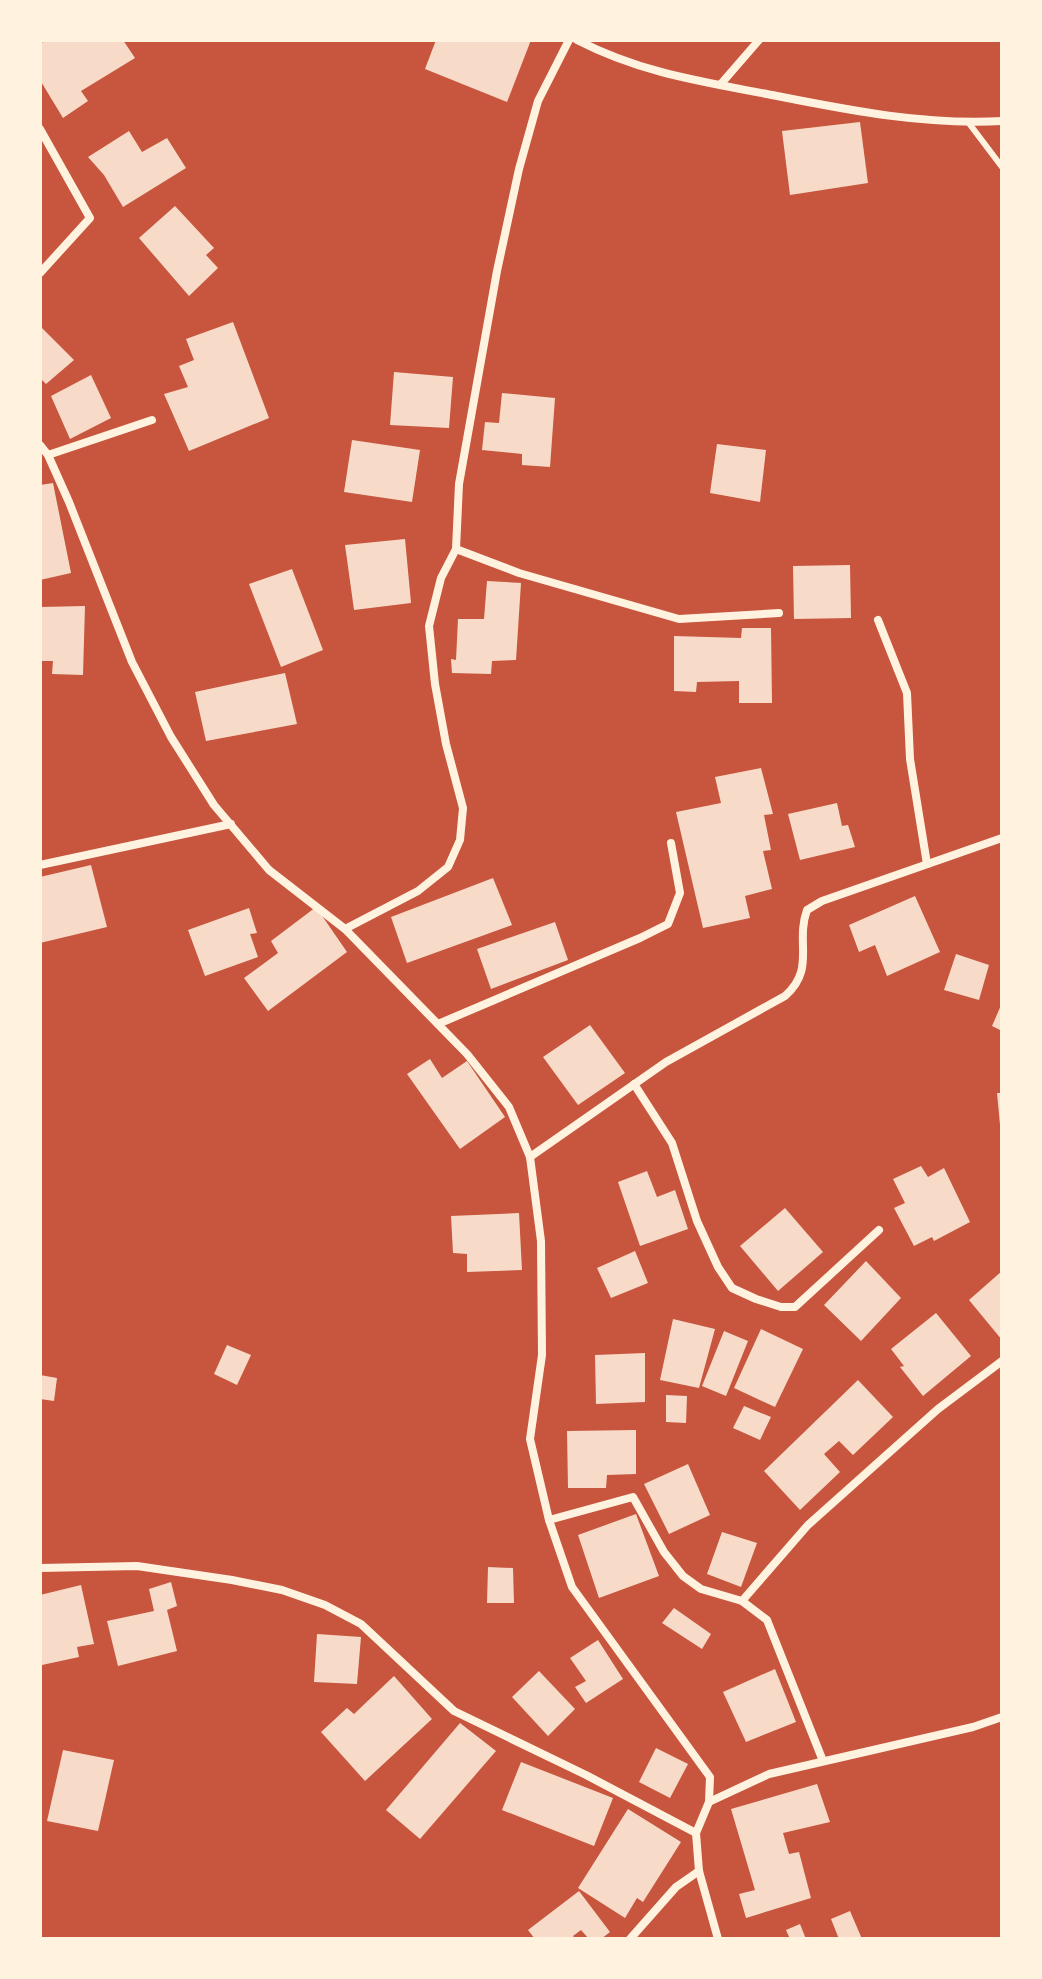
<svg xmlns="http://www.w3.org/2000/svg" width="1042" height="1979" viewBox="0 0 1042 1979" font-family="Bitter,serif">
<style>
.building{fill:#f7dbc8}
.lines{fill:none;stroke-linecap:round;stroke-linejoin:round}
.service{stroke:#fff3e0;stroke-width:6}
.minor{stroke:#fff3e0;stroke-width:8}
</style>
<rect width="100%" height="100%" fill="#c8553d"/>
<g class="building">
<polygon points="46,40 123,40 135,58 81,91 88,101 63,118 40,80 40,44"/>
<polygon points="436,40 531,40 507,102 425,69"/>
<polygon points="860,122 868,183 790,195 782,131"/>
<polygon points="129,131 142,152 167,138 186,168 123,207 104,175 88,157"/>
<polygon points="175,206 214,248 206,255 218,268 189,296 139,238"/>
<polygon points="233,322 269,418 189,451 164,394 188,387 179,366 194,360 186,339"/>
<polygon points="40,326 74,360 46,384 40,378"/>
<polygon points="394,372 453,377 449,428 390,425"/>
<polygon points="91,375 111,418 70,439 51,396"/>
<polygon points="502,393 555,398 550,467 522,465 522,454 482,450 485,422 499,423"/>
<polygon points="352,440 420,450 412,502 344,492"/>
<polygon points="717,444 766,450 760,502 710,493"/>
<polygon points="53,483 71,573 40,580 40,485"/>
<polygon points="405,539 411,603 354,610 345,545"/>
<polygon points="850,565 851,618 794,619 793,566"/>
<polygon points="292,569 323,650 281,667 249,584"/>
<polygon points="487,581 521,583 516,660 492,661 491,674 452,673 451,659 456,660 458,619 484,619"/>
<polygon points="85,606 83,675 52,674 53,661 40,661 40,607"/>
<polygon points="742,628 771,628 772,703 739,703 739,681 697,682 696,692 674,691 674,636 741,638"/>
<polygon points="285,673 297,724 206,741 195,692"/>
<polygon points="761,768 773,814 764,815 771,850 763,851 772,889 745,896 750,918 703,928 676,812 721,803 715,777"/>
<polygon points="837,803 842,826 848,825 855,847 800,860 788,814"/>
<polygon points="91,865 107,927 40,943 40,877"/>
<polygon points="493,878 512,925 407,963 391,917"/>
<polygon points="915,896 940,952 887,976 875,945 859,952 849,925"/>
<polygon points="316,907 347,952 268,1011 244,978 278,953 271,941"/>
<polygon points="249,908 257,933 250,934 258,957 205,976 188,930"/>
<polygon points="555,922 568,960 491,989 477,949"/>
<polygon points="956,954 989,965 979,1000 944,990"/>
<polygon points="1002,1003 1002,1031 992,1026"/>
<polygon points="590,1025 625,1073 578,1105 543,1057"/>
<polygon points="430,1059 442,1078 467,1061 505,1117 460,1149 407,1074"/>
<polygon points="997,1093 1002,1093 1002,1125 1000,1125"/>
<polygon points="921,1166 928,1177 944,1168 970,1222 934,1241 932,1237 914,1246 894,1208 905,1203 893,1179"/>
<polygon points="647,1171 657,1197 675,1190 688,1229 640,1246 618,1182"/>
<polygon points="785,1208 823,1252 778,1291 740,1246"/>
<polygon points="519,1213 522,1270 467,1272 467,1254 453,1253 451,1216"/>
<polygon points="635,1251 648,1283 611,1298 597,1268"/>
<polygon points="866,1261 901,1298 861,1341 824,1305"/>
<polygon points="1002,1271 1002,1340 969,1300"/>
<polygon points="936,1313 971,1356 923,1396 900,1367 904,1366 891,1349"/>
<polygon points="673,1319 715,1329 699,1388 660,1380"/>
<polygon points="761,1329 803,1349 775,1407 734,1388"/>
<polygon points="724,1331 748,1341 726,1396 702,1386"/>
<polygon points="227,1345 251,1355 237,1385 214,1374"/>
<polygon points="645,1353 645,1402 596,1404 595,1355"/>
<polygon points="40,1375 57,1378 54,1401 40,1399"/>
<polygon points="858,1380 893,1417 853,1455 839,1441 824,1454 840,1472 800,1510 764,1471"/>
<polygon points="666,1395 687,1396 686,1423 666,1422"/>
<polygon points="744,1406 771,1417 760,1440 733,1428"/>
<polygon points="636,1430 636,1474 607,1475 606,1488 568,1488 567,1431"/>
<polygon points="688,1464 710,1515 669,1534 644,1484"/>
<polygon points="636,1514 659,1576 599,1598 578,1535"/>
<polygon points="722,1532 757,1543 741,1587 707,1574"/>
<polygon points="488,1567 513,1568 514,1603 487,1603"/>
<polygon points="171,1582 177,1606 167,1610 177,1651 118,1666 107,1621 154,1611 149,1589"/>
<polygon points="81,1585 94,1644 77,1647 79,1657 42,1665 40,1595"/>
<polygon points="674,1608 711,1634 702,1649 662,1623"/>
<polygon points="317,1634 361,1637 357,1684 314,1682"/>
<polygon points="598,1640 623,1679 586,1703 575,1687 586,1681 570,1658"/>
<polygon points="775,1669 796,1722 746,1742 723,1692"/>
<polygon points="539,1671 575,1709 548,1736 512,1697"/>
<polygon points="394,1676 432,1719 365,1781 321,1732 347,1708 354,1714"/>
<polygon points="460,1723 496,1751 420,1839 386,1810"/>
<polygon points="656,1748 688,1764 670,1798 639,1782"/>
<polygon points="63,1750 114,1760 98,1831 47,1821"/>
<polygon points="521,1762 613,1798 594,1846 502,1810"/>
<polygon points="817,1784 830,1822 783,1833 789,1854 799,1852 811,1898 746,1918 739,1894 755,1890 731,1809"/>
<polygon points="628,1809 681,1842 643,1902 637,1898 625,1918 578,1888"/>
<polygon points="579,1891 610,1932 601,1939 589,1939 581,1930 573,1936 576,1939 535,1939 528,1930"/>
<polygon points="850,1911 862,1939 839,1939 831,1919"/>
<polygon points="800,1924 806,1939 790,1939 786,1930"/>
</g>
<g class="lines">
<polyline class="service" points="968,122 1002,167"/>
<g class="minor">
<path d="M 577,40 C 643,74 705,82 777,96 C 853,111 924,125 1002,121"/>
<polyline points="720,85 759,40"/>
<polyline points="40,129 90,218 40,273"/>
<polyline points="40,445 48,455 69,502 132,662 171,737 214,805 269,870 345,929 467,1054 509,1107 530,1157 541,1241 542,1355 530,1439 549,1520 572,1587 710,1777 709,1802 696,1833"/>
<polyline points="48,455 152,420"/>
<polyline points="456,549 519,573 679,619 779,613"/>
<polyline points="878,620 907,693 910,759 927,864"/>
<polyline points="40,865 231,824"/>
<polyline points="345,929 418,891 448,867 460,840 463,808 446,744 435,684 429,626 441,578 456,549 459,484 497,271 519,169 538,101 569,40"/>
<polyline points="438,1024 640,938 668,924 680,893 671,843"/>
<polyline points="634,1084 672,1143 697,1221 718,1267 732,1288 756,1299 781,1307 795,1307 879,1230"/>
<path d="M 530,1157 L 666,1062 L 785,996 C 816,969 795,943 807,910 L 822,901 L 1002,838"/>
<polyline points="549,1520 633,1497 664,1552 683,1576 701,1589 742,1601 767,1620 823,1761"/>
<polyline points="40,1568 137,1566 232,1580 282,1590 325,1605 361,1624 454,1711 586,1775 696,1833 699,1871 718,1939"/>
<polyline points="742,1601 808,1525 938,1409 1002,1361"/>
<polyline points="709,1802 769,1774 973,1727 1002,1717"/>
<polyline points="630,1939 676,1887 699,1871"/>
</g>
</g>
<rect width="1042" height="1979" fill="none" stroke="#fff3e0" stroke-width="84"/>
</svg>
